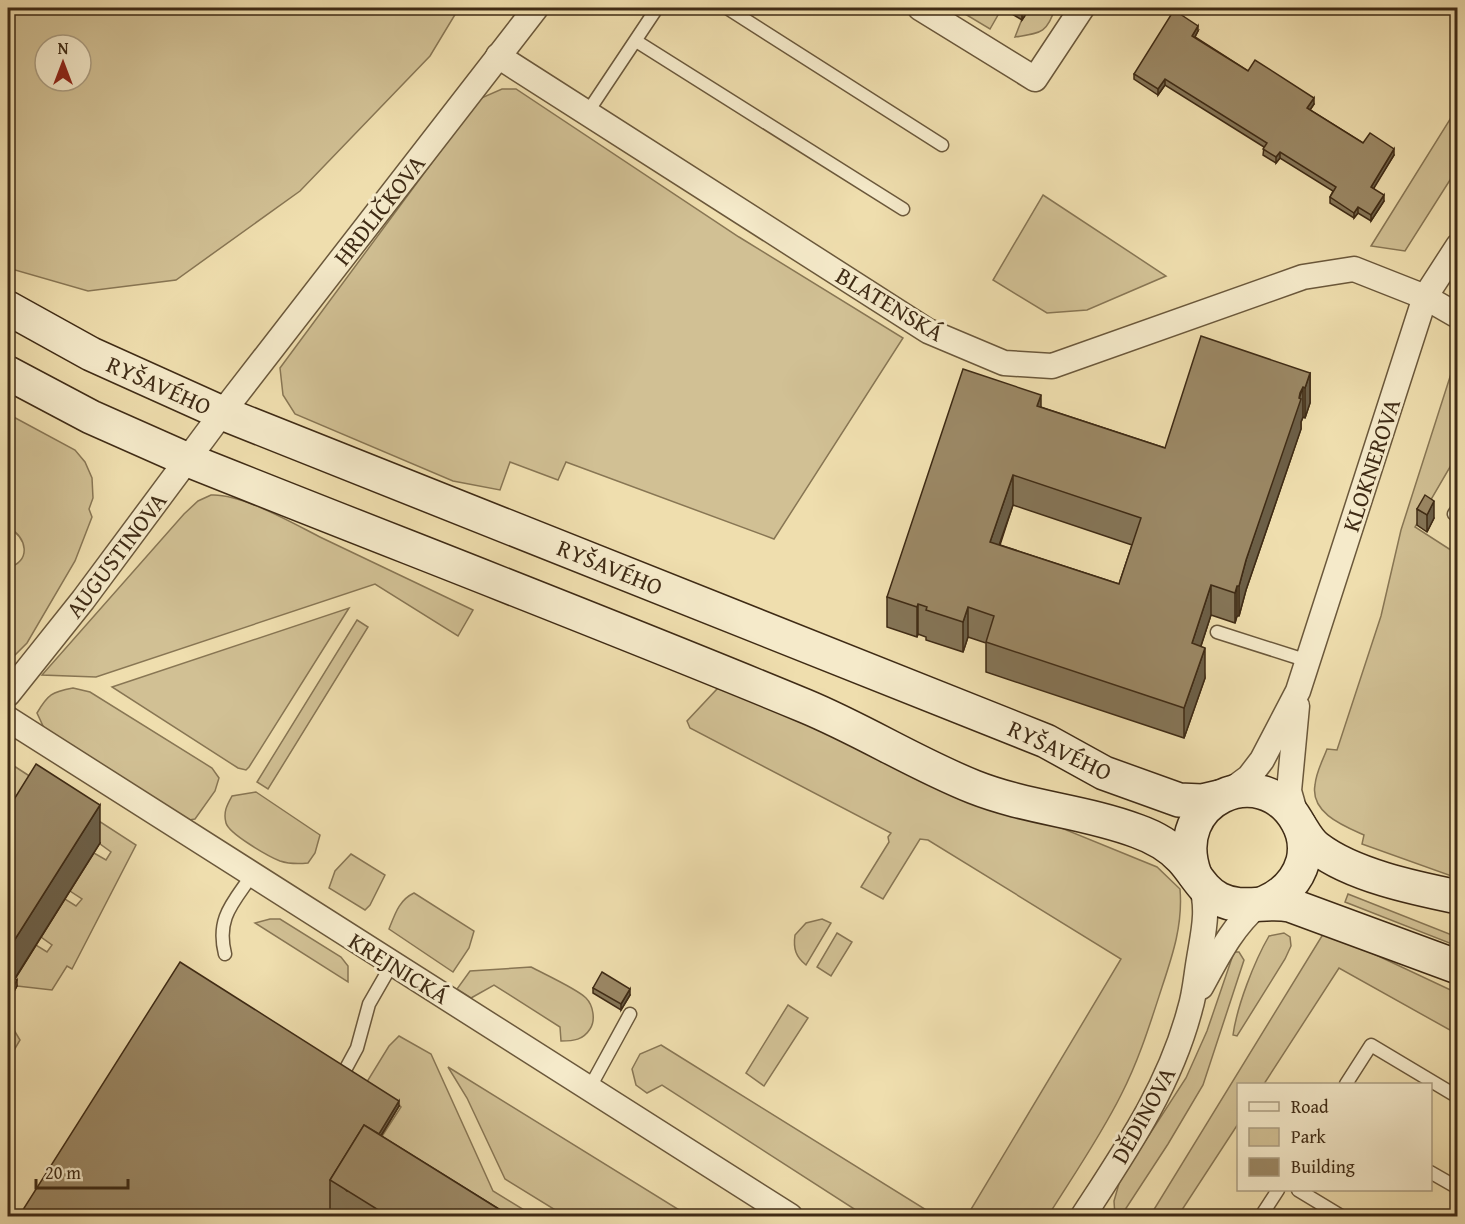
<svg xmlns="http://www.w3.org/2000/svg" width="1465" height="1224" viewBox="0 0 1465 1224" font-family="'Gentium Book Plus',serif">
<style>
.green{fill:#d1c094;stroke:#887654;stroke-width:1.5;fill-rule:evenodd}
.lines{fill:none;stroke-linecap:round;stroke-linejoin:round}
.service-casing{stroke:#6b583b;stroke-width:15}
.minor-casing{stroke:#6b583b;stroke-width:27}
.secondary-casing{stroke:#3f2b15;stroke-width:36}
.service{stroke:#f5eaca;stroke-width:12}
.minor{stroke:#f5eaca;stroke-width:24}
.secondary{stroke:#f5eaca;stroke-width:33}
.wall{fill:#857557;stroke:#3f2b15;stroke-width:1.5;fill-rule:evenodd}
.shaded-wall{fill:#6c5f47;stroke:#3f2b15;stroke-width:1.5}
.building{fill:#9b8865;stroke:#3f2b15;stroke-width:1.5;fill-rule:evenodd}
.labels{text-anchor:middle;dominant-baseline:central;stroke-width:6;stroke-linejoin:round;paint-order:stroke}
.street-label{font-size:24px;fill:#3f2b15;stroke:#f5eaca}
</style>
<rect width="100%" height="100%" fill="#efdeae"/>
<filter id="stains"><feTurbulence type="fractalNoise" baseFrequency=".00333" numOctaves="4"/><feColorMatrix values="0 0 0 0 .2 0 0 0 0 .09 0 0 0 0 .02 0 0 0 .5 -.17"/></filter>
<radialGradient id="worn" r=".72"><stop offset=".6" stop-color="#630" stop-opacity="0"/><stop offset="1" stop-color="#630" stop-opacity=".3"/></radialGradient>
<g class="green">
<path d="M 8,8 L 459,8 L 430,56 L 300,191 L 176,280 L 88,291 L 8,268 ZM 45,45 L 81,45 L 81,81 L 45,81 Z"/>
<polygon points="955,8 1002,8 990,29"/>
<path d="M 1030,8 L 1055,8 C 1047,34 1040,33 1015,37 L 1022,19 Z"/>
<polygon points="502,89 516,89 739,237 903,338 774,539 566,462 558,480 510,462 500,490 453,481 295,414 283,395 280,368 479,99"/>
<polygon points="1457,108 1457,169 1405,251 1371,246"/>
<polygon points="1043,195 1166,276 1087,310 1047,313 993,280"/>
<path d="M 1457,355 L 1457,455 L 1415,527 L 1457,554 L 1457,878 L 1362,844 L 1364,835 C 1344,826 1310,813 1315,785 C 1316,772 1323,760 1327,749 L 1337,750 L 1381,616 L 1401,530 Z"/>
<path d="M 8,414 L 75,450 L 85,462 L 92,478 L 93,498 L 89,509 L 92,517 L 75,561 L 27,643 L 13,657 L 8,654 L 8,568 C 32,560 27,538 8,527 Z"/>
<path d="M 211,495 C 241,493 294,524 322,538 C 373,562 423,586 473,610 L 458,636 L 375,584 L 96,677 L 42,675 L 184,514 L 198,501 Z"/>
<polygon points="349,608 249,767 246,770 238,768 112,687"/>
<polygon points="357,620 368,627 268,789 257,782"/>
<path d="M 73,688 L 90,692 L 212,768 L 219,778 L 215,791 L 195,819 L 189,820 L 44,728 L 37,713 C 48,694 52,692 73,688 Z"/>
<path d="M 718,688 L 1157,867 L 1180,889 C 1183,924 1173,954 1162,987 C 1150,1024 1139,1060 1121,1095 C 1100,1137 1073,1176 1048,1216 L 967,1216 L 1121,959 L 928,840 L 920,839 L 883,899 L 861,887 L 889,842 L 888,837 L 891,833 L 690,728 L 687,721 Z"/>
<polygon points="14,766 136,845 72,969 67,966 52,990 17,986 12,983 36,945 47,952 52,945 41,937 65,899 76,906 82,899 70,891 94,853 106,860 111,852 100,844 8,848 8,772"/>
<path d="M 256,792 L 320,835 L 315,853 L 308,863 C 299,864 289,864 280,861 C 268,856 229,834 226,823 C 223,812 227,805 232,796 Z"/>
<polygon points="351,854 385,875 370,905 365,910 329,888 335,871"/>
<path d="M 414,893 L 474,931 L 469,948 L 453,972 L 389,929 C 395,914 399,900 414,893 Z"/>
<polygon points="1348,894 1457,937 1457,946 1345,902"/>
<polygon points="270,919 280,919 341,957 348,966 348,982 255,923"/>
<path d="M 822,919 L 831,923 L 806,965 C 796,957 793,949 795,935 L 806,923 Z"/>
<polygon points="1325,931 1457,993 1457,1034 1339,968 1264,1084 1238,1084 1238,1124 1178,1216 1150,1216"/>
<polygon points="837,933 852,942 831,976 817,967"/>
<path d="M 1284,933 L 1290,937 L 1291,946 L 1285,959 L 1237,1036 L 1233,1035 C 1237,1006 1254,962 1269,936 Z"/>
<polygon points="1234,952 1239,952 1244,960 1203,1085 1168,1144 1121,1216 1115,1216 1114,1201 1120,1180 1186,1078 1207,1031"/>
<path d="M 531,967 C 544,974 577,989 586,998 C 593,1005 596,1020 590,1029 C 583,1040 574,1041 561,1041 L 560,1027 L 494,985 L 471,998 L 457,989 L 470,971 Z"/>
<polygon points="788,1005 808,1018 764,1086 746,1073"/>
<polygon points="8,1020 20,1040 10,1057 14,1060 8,1070"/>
<polygon points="399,1036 431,1054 493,1191 534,1216 490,1216 364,1164 401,1107 365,1085 389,1046"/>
<polygon points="661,1045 936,1216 865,1216 662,1085 647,1093 636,1085 632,1069 640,1054"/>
<polygon points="448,1067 689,1216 565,1216 505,1179 467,1098"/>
</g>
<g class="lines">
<g class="service-casing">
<g id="service">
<polyline points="727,8 942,145"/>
<polyline points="636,41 903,209"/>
<polyline points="587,113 657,8"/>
<polyline points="1458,508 1454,514 1458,516"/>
<polyline points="1217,632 1308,661"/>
<path d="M 225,954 C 216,918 233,903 252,875"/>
<polyline points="344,1072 357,1048 369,1004 392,964"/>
<polyline points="1346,1084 1371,1045 1458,1097"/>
<polyline points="589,1089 630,1014"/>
<polyline points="1430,1172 1458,1188"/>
<polyline points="1298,1190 1341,1216"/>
<polyline points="1261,1216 1278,1190"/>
</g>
</g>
<g class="minor-casing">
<g id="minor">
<polyline points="920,8 1035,79 1082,8"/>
<polyline points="498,56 928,331 1004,363 1052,366 1303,277 1354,269 1425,297 1458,316"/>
<polyline points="8,694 83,600 222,413 536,8"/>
<polyline points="8,719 790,1216"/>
<polyline points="1226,794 1249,777 1262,760 1298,691 1425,297 1458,246"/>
<polyline points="1297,819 1289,791 1297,706"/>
<path d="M 1201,987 C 1218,956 1232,927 1259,904"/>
<path d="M 1083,1216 C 1126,1150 1170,1086 1190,1009 C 1195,993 1196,976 1199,959 C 1203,934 1210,907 1200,883"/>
</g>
</g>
<g class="secondary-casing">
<g id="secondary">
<polyline points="8,308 91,354 222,413 1046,741 1104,773 1179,800 1202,801 1219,797"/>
<path d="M 8,373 L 91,417 L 188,460 C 393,542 600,621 805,706 C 863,730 916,764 974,787 C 1027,808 1084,811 1137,831 C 1154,837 1170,846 1182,859 C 1195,873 1202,890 1219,899 C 1242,911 1265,900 1290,905 L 1458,967"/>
<path d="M 1300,826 C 1305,834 1309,842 1317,848 C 1352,875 1414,888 1458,897"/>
<path d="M 1195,875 C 1167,800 1261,758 1297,821 C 1304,833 1306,848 1303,861 C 1297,882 1283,895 1264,903"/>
</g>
</g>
<use href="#service" class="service"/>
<use href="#minor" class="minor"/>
<use href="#secondary" class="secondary"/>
</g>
<g class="wall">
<polygon points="1002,8 1030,8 1022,20"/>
<polygon points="1198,31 1195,37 1248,71 1314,104 1310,110 1363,143 1394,155 1373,188 1384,201 1371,221 1358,213 1354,218 1330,203 1330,197 1333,191 1280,158 1276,163 1263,155 1264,147 1165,85 1158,95 1134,79 1134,74"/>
<path d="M 1310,373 L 1310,403 L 1305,418 L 1303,417 L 1301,422 L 1301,429 L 1246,590 L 1239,616 L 1237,616 L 1235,623 L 1211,615 L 1201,646 L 1205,678 L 1184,738 L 986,672 L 986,643 L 968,637 L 963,652 L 926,640 L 926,637 L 918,634 L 917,637 L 887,627 L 887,597 L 1041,407 L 1165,448 ZM 1013,505 L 1132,545 L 1119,584 L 1000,545 Z"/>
<polygon points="1417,509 1434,518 1427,532 1417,525"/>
<polygon points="8,809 100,843 15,979 17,986 8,1002"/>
<polygon points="593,988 630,995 621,1010 593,993"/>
<polygon points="399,1106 381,1136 510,1216 19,1216"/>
</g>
<g class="shaded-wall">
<polygon points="1026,8 1030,8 1022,20 1022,15"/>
<polygon points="1198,26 1198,31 1192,42 1192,36"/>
<polygon points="1165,79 1165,85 1158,95 1158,89"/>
<polygon points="1314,98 1314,104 1307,114 1307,108"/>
<polygon points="1394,149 1394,155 1371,193 1371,187"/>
<polygon points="1280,152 1280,158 1276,163 1276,157"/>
<polygon points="1384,195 1384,201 1371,221 1371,215"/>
<polygon points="1358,207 1358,213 1354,218 1354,213"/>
<polygon points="1310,373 1310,403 1305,418 1305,388"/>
<polygon points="1303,387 1303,417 1301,422 1301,429 1246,590 1239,616 1239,586 1246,560"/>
<polygon points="1041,395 1041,425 1037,406"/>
<polygon points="1013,475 1013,505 990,571 990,542"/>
<polygon points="1434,501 1434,518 1427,532 1427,515"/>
<polygon points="1211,585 1211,615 1192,673 1192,643"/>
<polygon points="1237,586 1237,616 1235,623 1235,593"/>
<polygon points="918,604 918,634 917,637 917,607"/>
<polygon points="968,607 968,637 963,652 963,622"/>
<polygon points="1205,648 1205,678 1184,738 1184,708"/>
<polygon points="100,805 100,843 12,983 12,944"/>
<polygon points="17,980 17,986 8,1002 8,996"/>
<polygon points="630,989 630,995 621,1010 621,1004"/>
<polygon points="399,1101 399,1106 347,1191 345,1189"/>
</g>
<g class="building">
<polygon points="1011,8 1026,8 1022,15"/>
<polygon points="1174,10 1198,26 1192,36 1248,71 1255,60 1314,98 1307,108 1363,143 1370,133 1394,149 1371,187 1384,195 1371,215 1358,207 1354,213 1330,197 1336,187 1280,152 1276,157 1263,149 1267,143 1165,79 1158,89 1134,74"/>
<path d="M 1201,336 L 1310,373 L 1305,388 L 1303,387 L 1300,393 L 1299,398 L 1301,399 L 1246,560 L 1239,586 L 1237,586 L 1235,593 L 1211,585 L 1192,643 L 1205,648 L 1184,708 L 986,642 L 994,616 L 968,607 L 963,622 L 926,610 L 927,607 L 918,604 L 917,607 L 887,597 L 963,369 L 1041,395 L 1037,406 L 1165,448 ZM 1013,475 L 1141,518 L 1119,584 L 990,542 Z"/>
<polygon points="1425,495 1434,501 1427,515 1417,509"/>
<polygon points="36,764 100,805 12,944 8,941 8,809"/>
<polygon points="180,962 399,1101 379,1134 364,1125 330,1180 330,1214 328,1216 19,1216"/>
<polygon points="602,972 630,989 621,1004 593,988"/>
<polygon points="8,974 17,980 8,996"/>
<polygon points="364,1125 510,1216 388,1216 330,1180"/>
</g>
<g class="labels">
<g class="street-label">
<text transform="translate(379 210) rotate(-52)">HRDLIČKOVA</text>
<text transform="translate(890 304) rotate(31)">BLATENSKÁ</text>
<text transform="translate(159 385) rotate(24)">RYŠAVÉHO</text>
<text transform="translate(1371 465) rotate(-72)">KLOKNEROVA</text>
<text transform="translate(116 555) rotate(-53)">AUGUSTINOVA</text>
<text transform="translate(610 567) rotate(22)">RYŠAVÉHO</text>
<text transform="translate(1060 750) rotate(25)">RYŠAVÉHO</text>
<text transform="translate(399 968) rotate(32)">KREJNICKÁ</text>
<text transform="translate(1143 1115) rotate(-61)">DĚDINOVA</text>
</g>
</g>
<rect width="1465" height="1224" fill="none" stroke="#efdeae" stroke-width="30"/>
<rect x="9" y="9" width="1447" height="1206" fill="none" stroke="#3f2b15" stroke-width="3"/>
<rect x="15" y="15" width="1435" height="1194" fill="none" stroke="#3f2b15" stroke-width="1.5"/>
<rect x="1237" y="1083" width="195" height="108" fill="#f5eaca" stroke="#ac9e82" stroke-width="1.5"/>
<rect x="1249" y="1102" width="30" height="9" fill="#f5eaca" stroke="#ac9e82" stroke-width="1.5"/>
<text x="1291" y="1113" font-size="18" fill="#3f2b15">Road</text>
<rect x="1249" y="1128" width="30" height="18" fill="#d1c094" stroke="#ac9e82" stroke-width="1.5"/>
<text x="1291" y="1143" font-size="18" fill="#3f2b15">Park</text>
<rect x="1249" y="1158" width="30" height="18" fill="#9b8865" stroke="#ac9e82" stroke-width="1.5"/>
<text x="1291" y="1173" font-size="18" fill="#3f2b15">Building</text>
<g transform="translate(63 63)"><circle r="28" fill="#f5eaca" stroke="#ac9e82" stroke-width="1.5"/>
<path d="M0-4.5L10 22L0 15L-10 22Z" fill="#8f2418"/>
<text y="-9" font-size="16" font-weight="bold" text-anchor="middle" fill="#3f2b15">N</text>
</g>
<path d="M36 1179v9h92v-9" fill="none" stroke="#3f2b15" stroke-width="3"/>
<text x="45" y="1179" font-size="18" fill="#3f2b15" stroke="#f5eaca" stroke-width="4.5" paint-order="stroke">20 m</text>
<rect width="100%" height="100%" filter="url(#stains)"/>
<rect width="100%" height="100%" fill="url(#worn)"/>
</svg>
